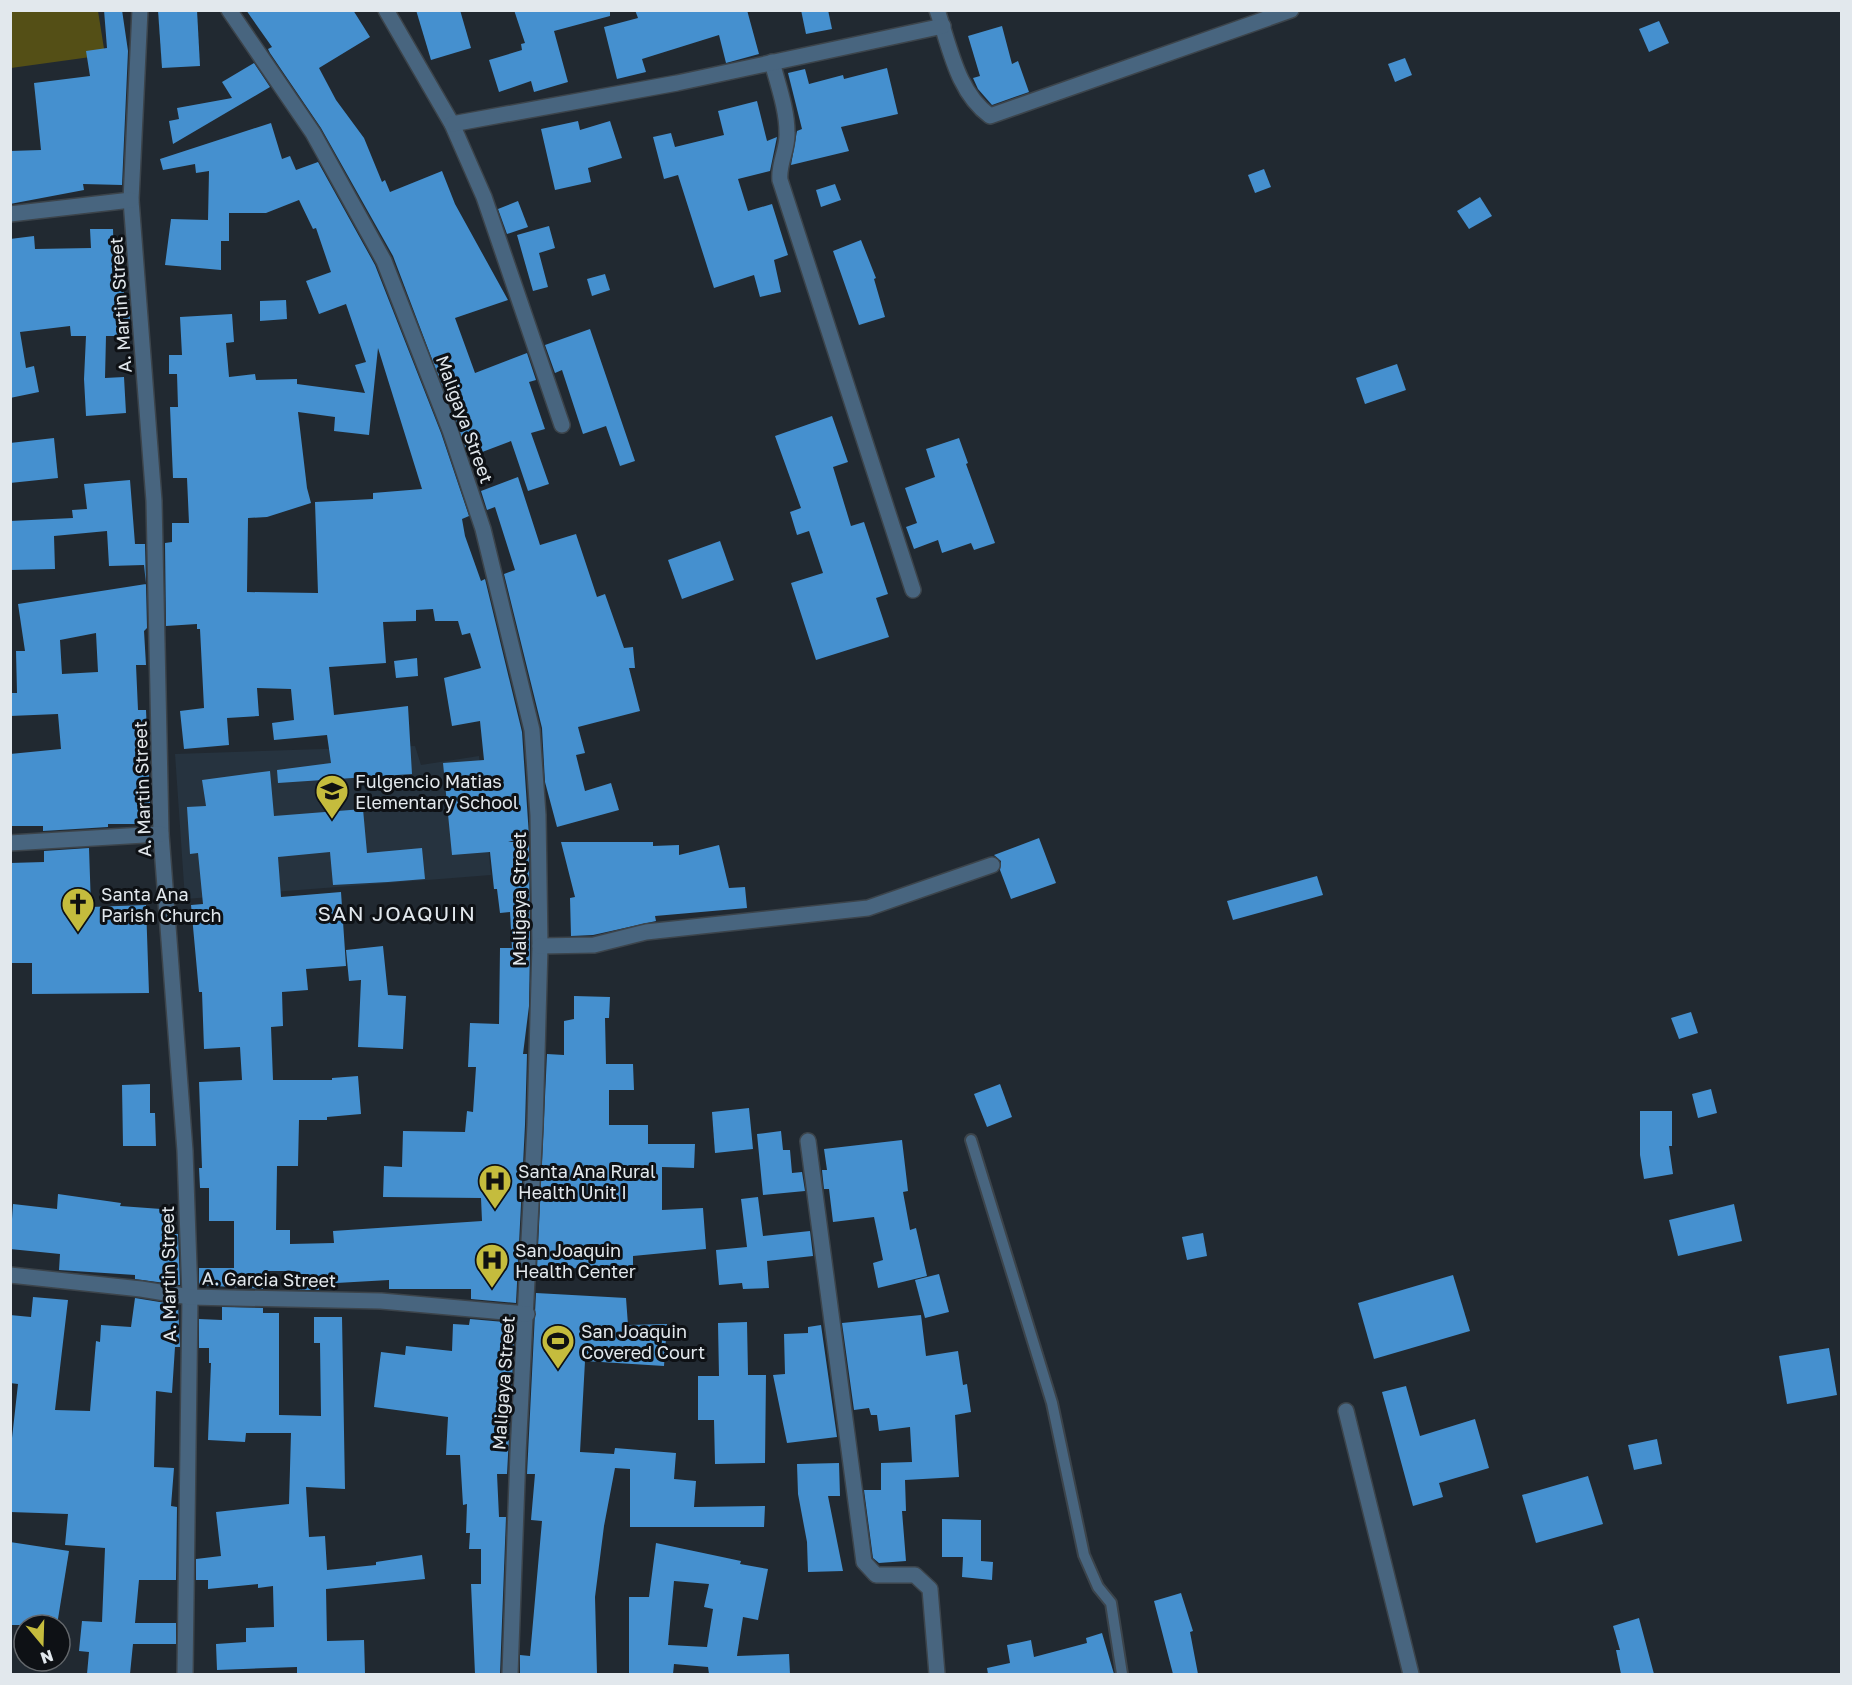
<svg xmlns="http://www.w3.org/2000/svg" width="1852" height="1685" viewBox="0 0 1852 1685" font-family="'Golos Text',sans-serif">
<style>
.built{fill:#26333f}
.green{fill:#544f16}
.building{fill:#4590cf;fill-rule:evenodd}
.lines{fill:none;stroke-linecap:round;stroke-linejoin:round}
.lane-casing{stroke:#3c444b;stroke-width:14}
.street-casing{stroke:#3c444b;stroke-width:18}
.lane{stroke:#48657f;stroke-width:10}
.street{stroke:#48657f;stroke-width:15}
.labels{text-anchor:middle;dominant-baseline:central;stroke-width:6;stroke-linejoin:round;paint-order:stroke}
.street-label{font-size:18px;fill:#e2e8ed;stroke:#0e1115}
.poi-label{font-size:18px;fill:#e2e8ed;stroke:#0e1115;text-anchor:start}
.quarter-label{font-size:21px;letter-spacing:1.5px;fill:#e2e8ed;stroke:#0e1115}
</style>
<rect width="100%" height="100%" fill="#212931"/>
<polygon class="built" points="415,746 421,765 479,756 491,875 185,899 175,754"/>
<polygon class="green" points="10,11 98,11 105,55 11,68"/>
<g class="building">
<polygon points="104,10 122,10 128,51 122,185 83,184 84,190 10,204 10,151 41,150 34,83 90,76 86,51 107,48"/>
<polygon points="158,10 197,10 200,66 162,68"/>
<polygon points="246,10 353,10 370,37 319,68 336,100 364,138 382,182 385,180 390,192 442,171 455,204 508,300 455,318 475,373 527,353 536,380 529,382 545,429 531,433 549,484 528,491 511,441 469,457 393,256 321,128 270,53 268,49 272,47"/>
<polygon points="416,10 460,10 471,48 431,60"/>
<polygon points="514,10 610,10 610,16 554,31 568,82 534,92 531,81 499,92 489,60 522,50 521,44 525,43"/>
<polygon points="635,10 747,10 759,54 726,63 719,35 642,59 646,72 617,79 604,27 638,18"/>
<polygon points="801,10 828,10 832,29 806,34"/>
<polygon points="1659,21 1669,43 1649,52 1639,29"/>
<polygon points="1002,26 1012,64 1018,61 1029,92 992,105 978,89 973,78 980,76 968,36"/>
<polygon points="1405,58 1412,75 1395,82 1388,64"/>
<polygon points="254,63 270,87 173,144 169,121 179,119 177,108 232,98 222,82"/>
<polygon points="887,68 898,114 841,127 849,151 791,165 797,131 802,129 788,73 805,69 809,84 843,75 844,79"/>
<polygon points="757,101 767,141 777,137 770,171 738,179 748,211 772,204 788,255 774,260 781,292 760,297 754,275 714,288 678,175 664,179 653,137 671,133 675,147 724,135 718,111"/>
<polygon points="578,121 580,130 610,121 622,158 588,168 591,182 555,190 541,129"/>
<path d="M 271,123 L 282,159 L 290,156 L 296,170 L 318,162 L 375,265 L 441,433 L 469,516 L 462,519 L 465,536 L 481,581 L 485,579 L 522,732 L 529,836 L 508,842 L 529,842 L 530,946 L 529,1006 L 523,1054 L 527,1054 L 525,1125 L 516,1303 L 471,1299 L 471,1289 L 389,1289 L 389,1280 L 319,1284 L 319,1290 L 298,1290 L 298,1273 L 295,1271 L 263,1271 L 263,1289 L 199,1285 L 199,1268 L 234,1268 L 234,1221 L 209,1221 L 209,1188 L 200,1188 L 199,1168 L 202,1168 L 199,1082 L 242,1080 L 240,1047 L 204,1049 L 202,992 L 199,992 L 191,905 L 203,904 L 198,853 L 190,854 L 187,807 L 206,806 L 202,780 L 270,771 L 274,816 L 363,809 L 367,853 L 422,848 L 425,879 L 388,882 L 333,885 L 330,852 L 278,857 L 281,897 L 341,892 L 346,966 L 306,969 L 308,990 L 282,992 L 283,1026 L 271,1027 L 273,1080 L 332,1080 L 332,1078 L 358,1076 L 361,1114 L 327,1117 L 327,1120 L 299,1120 L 298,1166 L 277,1166 L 276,1230 L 290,1230 L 290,1244 L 334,1243 L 333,1231 L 482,1221 L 481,1198 L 383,1197 L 384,1166 L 402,1167 L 403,1131 L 465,1132 L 467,1111 L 473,1112 L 476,1067 L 468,1067 L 470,1023 L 499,1024 L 500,948 L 512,948 L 510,912 L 500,913 L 497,889 L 494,889 L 490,852 L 452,855 L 443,763 L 484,760 L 480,721 L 452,726 L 444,678 L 481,668 L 470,633 L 462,635 L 458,621 L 435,621 L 433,609 L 416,610 L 416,621 L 383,622 L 386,663 L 329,667 L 334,715 L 408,706 L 412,774 L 278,783 L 277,770 L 331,763 L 327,735 L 274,740 L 272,723 L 294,720 L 291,689 L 257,688 L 259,716 L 227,718 L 229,745 L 184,749 L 180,711 L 204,708 L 200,629 L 197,629 L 197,624 L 166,626 L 165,543 L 172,542 L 172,523 L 189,523 L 187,478 L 173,478 L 170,407 L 178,407 L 177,374 L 169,374 L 169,355 L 182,355 L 180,317 L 232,314 L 234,342 L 226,343 L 229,377 L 255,374 L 256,380 L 297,379 L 297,384 L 365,393 L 355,365 L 366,362 L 346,304 L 319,314 L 306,281 L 331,272 L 316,228 L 313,229 L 299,200 L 266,213 L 229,213 L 229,241 L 221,241 L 221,270 L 165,265 L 171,219 L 208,220 L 209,171 L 196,173 L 195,164 L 163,170 L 160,159 ZM 378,348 L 422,489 L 373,493 L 373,499 L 315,502 L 318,593 L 247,592 L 248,518 L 267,517 L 311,503 L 307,488 L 298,412 L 335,417 L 334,431 L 369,435 Z"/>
<polygon points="1264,169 1271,187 1255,193 1248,175"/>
<polygon points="835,184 841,200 821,207 816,190"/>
<polygon points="1480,197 1492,216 1469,229 1457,211"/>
<polygon points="518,201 528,227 507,234 498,209"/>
<polygon points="549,226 555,248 539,253 548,287 533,291 517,235"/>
<polygon points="90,229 113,229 114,265 124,265 124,299 129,298 130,320 127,320 127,336 106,336 105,378 124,377 126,413 86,416 84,379 86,336 71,336 70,326 20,332 26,368 34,366 39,392 10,398 10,239 34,236 35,249 91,248"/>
<polygon points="861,240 876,278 874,279 885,317 859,325 833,251"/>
<polygon points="605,274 610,290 592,296 587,279"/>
<polygon points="286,300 287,319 260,321 260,301"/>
<polygon points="590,329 635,461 620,466 606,426 583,434 562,370 555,373 545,345"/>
<polygon points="1397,364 1406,390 1365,404 1356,378"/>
<polygon points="832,416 848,462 833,467 851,526 864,522 888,594 876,598 889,637 816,660 791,583 823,573 809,531 797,535 790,512 801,508 775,436"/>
<polygon points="54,438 58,478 10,483 10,443"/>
<polygon points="959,438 968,463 966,464 995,543 974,550 971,543 942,553 938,540 914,549 906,527 917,523 905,488 935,477 926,449"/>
<polygon points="518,477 540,545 576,534 597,597 605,594 624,648 633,647 635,668 629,668 640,711 578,727 585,753 576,755 585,791 611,783 619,810 557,827 545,782 542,728 504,574 515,570 495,507 487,510 481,491"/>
<path d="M 130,480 L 135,544 L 145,544 L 147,628 L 144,631 L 146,665 L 136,665 L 138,710 L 146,710 L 151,824 L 108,824 L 108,827 L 43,831 L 43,826 L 10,826 L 10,754 L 61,749 L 58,714 L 10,716 L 10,693 L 17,693 L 16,651 L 25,651 L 18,604 L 146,584 L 144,565 L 109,566 L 107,531 L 54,536 L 55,569 L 10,570 L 10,521 L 73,518 L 72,510 L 87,509 L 84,484 ZM 96,633 L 98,672 L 62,674 L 60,640 Z"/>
<polygon points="720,541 734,580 682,599 668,560"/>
<polygon points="417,658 418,676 396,678 394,661"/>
<polygon points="1039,838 1056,883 1011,899 1000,870 1001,861 994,855"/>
<polygon points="561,842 653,842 653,846 679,845 679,855 719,845 729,888 745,887 747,908 655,916 656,921 593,935 571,936 570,898 575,897"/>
<polygon points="89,848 91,907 146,905 149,993 32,994 32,963 10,963 10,863 44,862 44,851"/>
<polygon points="1317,876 1323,895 1233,920 1227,901"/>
<polygon points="383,946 388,995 406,996 403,1049 358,1047 361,980 349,981 346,950"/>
<polygon points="574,996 610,997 609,1018 605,1018 606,1064 633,1064 634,1090 609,1090 609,1125 648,1125 648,1144 695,1144 694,1168 662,1167 662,1210 703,1208 706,1249 633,1256 633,1267 537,1269 547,1054 564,1055 564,1021 574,1019"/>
<polygon points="1691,1012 1698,1033 1679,1039 1671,1018"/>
<polygon points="150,1084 150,1113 155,1113 156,1146 123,1146 122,1085"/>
<polygon points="1000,1084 1012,1117 987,1127 974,1094"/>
<polygon points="1711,1089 1717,1113 1698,1118 1692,1094"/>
<polygon points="749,1108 753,1149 715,1153 712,1112"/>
<polygon points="1640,1111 1672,1111 1672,1146 1669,1146 1673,1174 1644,1179 1640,1155"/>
<polygon points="781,1131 783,1150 790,1150 792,1173 802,1172 805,1191 763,1195 757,1134"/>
<polygon points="902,1140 908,1191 903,1192 910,1230 916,1228 927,1276 878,1288 873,1263 883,1260 874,1217 833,1222 829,1189 824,1189 822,1170 827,1170 824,1149"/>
<polygon points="58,1194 121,1203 120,1206 175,1210 174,1234 178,1234 180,1285 135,1279 135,1275 59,1270 60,1254 10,1249 13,1204 57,1209"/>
<polygon points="758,1197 763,1236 810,1231 813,1256 767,1261 769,1288 743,1289 742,1283 719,1285 716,1250 747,1247 741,1199"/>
<polygon points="1734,1204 1742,1241 1678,1256 1669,1220"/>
<polygon points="1203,1233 1207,1256 1187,1260 1182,1237"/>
<polygon points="939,1274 949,1312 925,1318 915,1280"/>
<polygon points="1453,1275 1470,1331 1374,1359 1358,1303"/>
<polygon points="536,1293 626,1298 628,1325 667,1324 664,1366 585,1361 580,1452 614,1454 615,1448 676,1453 674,1479 696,1481 694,1507 765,1506 764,1527 630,1527 630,1469 615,1468 604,1526 595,1597 597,1674 520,1674 520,1655 530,1656 542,1521 531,1520 535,1474 527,1474"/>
<polygon points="33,1297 68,1300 55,1410 90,1411 96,1341 100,1342 101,1325 131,1327 135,1298 178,1305 180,1347 175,1347 172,1393 156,1391 154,1467 174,1468 171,1506 177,1507 176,1580 139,1580 135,1623 176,1623 176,1644 133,1644 130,1674 87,1674 89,1652 79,1651 82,1621 102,1622 105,1548 65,1545 68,1514 10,1512 10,1456 18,1384 10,1383 10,1315 31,1317"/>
<polygon points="222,1307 263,1308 263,1313 279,1313 279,1415 321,1416 320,1343 314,1343 314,1317 342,1317 345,1489 306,1487 309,1537 325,1536 327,1570 376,1565 376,1562 422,1555 425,1579 326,1589 327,1641 364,1640 365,1673 297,1673 297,1667 217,1670 216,1644 246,1642 246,1628 274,1627 273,1586 258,1588 258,1584 208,1589 208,1580 196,1580 196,1559 221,1556 216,1512 289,1504 291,1433 246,1433 245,1442 208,1440 211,1363 209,1363 209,1348 199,1348 199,1319 222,1320"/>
<polygon points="921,1315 926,1356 958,1351 963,1385 967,1384 971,1412 955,1415 959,1477 905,1480 906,1511 902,1511 906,1561 879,1563 873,1558 864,1490 881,1490 881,1463 912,1462 910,1427 879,1431 877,1415 871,1415 869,1408 854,1410 842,1323"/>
<polygon points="470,1319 515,1323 507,1474 497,1474 499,1517 506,1517 500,1674 475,1674 471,1584 481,1584 481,1549 469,1549 470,1533 466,1533 467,1504 463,1505 460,1455 446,1455 448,1417 374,1407 381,1352 405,1355 406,1346 452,1351 453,1324 469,1325"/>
<polygon points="747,1322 748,1375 766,1375 765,1463 715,1464 714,1420 698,1420 698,1376 719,1376 718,1323"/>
<polygon points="821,1325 837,1437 787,1443 773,1375 785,1374 784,1334 808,1333 808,1327"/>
<polygon points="1829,1348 1837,1395 1787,1404 1779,1356"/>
<polygon points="1406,1386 1420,1436 1475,1419 1489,1468 1439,1483 1443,1497 1413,1506 1382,1392"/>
<polygon points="1657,1439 1662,1464 1634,1470 1628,1445"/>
<polygon points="839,1463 840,1496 828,1496 843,1571 808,1572 807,1542 798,1494 797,1464"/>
<polygon points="1588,1476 1603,1524 1536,1543 1522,1495"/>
<polygon points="942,1519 981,1520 981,1561 993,1562 992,1580 962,1577 963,1557 942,1557"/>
<polygon points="10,1542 69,1551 57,1625 10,1625"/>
<path d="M 656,1543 L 741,1561 L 740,1564 L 768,1569 L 758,1620 L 743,1617 L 737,1656 L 789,1654 L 790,1674 L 709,1674 L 708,1667 L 674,1664 L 673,1674 L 629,1674 L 629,1597 L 649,1597 ZM 674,1581 L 709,1584 L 704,1607 L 713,1609 L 707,1647 L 668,1645 Z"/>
<polygon points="1181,1593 1193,1631 1190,1632 1198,1674 1173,1674 1154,1601"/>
<polygon points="1639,1618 1654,1674 1621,1674 1616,1650 1620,1650 1613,1626"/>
<polygon points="1102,1633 1114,1674 988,1674 987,1668 1010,1663 1007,1645 1031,1640 1034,1657 1087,1643 1086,1638"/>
</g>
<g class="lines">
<g class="lane-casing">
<polyline id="lane" points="971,1140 1052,1403 1084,1555 1098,1587 1111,1603 1122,1674"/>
</g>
<g class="street-casing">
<g id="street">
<polyline points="140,10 131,200 154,501 161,834 185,1151 190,1297 185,1674"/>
<polyline points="229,10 313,133 384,261 450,430 483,529 532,730 538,815 540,946 535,1125 518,1453 510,1674"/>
<polyline points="386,10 452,124 484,197 562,425"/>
<path d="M 937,10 C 950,47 957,92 990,116 L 1291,10"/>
<path d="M 772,62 C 778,85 787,109 787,133 C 788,149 778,164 780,180 L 913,590"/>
<polyline points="452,124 677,83 943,26"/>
<polyline points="10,214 131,200"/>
<polyline points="10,843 161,834"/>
<polyline points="540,946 594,945 646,932 868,908 992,865"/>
<polyline points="808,1141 864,1562 876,1575 915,1575 930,1589 937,1674"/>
<polyline points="10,1275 141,1289 190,1297 381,1301 527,1314"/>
<polyline points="1346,1411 1411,1674"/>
</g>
</g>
<use href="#lane" class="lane"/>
<use href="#street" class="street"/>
</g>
<defs>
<g id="school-pin" transform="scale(1.725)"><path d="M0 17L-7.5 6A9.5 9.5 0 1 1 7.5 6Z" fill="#c5bc3d" stroke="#0e1115"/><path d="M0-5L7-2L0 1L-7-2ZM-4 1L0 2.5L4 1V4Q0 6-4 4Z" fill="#111"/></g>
<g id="church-pin" transform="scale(1.725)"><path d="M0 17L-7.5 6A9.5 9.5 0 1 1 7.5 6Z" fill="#c5bc3d" stroke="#0e1115"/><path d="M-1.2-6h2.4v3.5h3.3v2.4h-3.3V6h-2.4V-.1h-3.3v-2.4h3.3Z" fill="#111"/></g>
<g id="hospital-pin" transform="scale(1.725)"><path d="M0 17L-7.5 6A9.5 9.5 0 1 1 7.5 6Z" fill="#c5bc3d" stroke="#0e1115"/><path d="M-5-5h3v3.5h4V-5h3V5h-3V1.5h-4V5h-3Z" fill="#111"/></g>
<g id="stadium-pin" transform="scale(1.725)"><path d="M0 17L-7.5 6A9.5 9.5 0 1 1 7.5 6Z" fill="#c5bc3d" stroke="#0e1115"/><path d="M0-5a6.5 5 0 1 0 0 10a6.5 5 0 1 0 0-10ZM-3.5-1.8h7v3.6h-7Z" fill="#111"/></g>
</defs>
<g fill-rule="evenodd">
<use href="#school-pin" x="332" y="791"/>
<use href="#church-pin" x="78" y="904"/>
<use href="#hospital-pin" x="495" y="1181"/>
<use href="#hospital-pin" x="492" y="1260"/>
<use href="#stadium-pin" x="558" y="1341"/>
</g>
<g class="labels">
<g class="street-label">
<text transform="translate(120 305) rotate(-94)">A. Martin Street</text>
<text transform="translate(465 419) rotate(70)">Maligaya Street</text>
<text transform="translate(142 789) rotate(-92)">A. Martin Street</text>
<text transform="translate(519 899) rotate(-90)">Maligaya Street</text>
<text transform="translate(168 1274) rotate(-91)">A. Martin Street</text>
<text transform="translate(269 1279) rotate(1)">A. Garcia Street</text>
<text transform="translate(503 1383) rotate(-86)">Maligaya Street</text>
</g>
<g class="poi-label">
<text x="355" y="781">Fulgencio Matias<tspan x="355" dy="21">Elementary School</tspan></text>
<text x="101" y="894">Santa Ana<tspan x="101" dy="21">Parish Church</tspan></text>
<text x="518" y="1171">Santa Ana Rural<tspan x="518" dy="21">Health Unit I</tspan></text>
<text x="515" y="1250">San Joaquin<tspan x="515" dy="21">Health Center</tspan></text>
<text x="581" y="1331">San Joaquin<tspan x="581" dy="21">Covered Court</tspan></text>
</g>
<g class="quarter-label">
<text x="397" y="913">SAN JOAQUIN</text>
</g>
</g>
<rect width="1852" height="1685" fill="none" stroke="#e2e8ed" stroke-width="24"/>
<g transform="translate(42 1643) rotate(161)"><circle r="28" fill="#0e1115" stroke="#63676b" stroke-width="1.5"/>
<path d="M0-4.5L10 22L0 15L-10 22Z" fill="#c5bc3d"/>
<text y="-9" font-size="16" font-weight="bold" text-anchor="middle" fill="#e2e8ed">N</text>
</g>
</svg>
